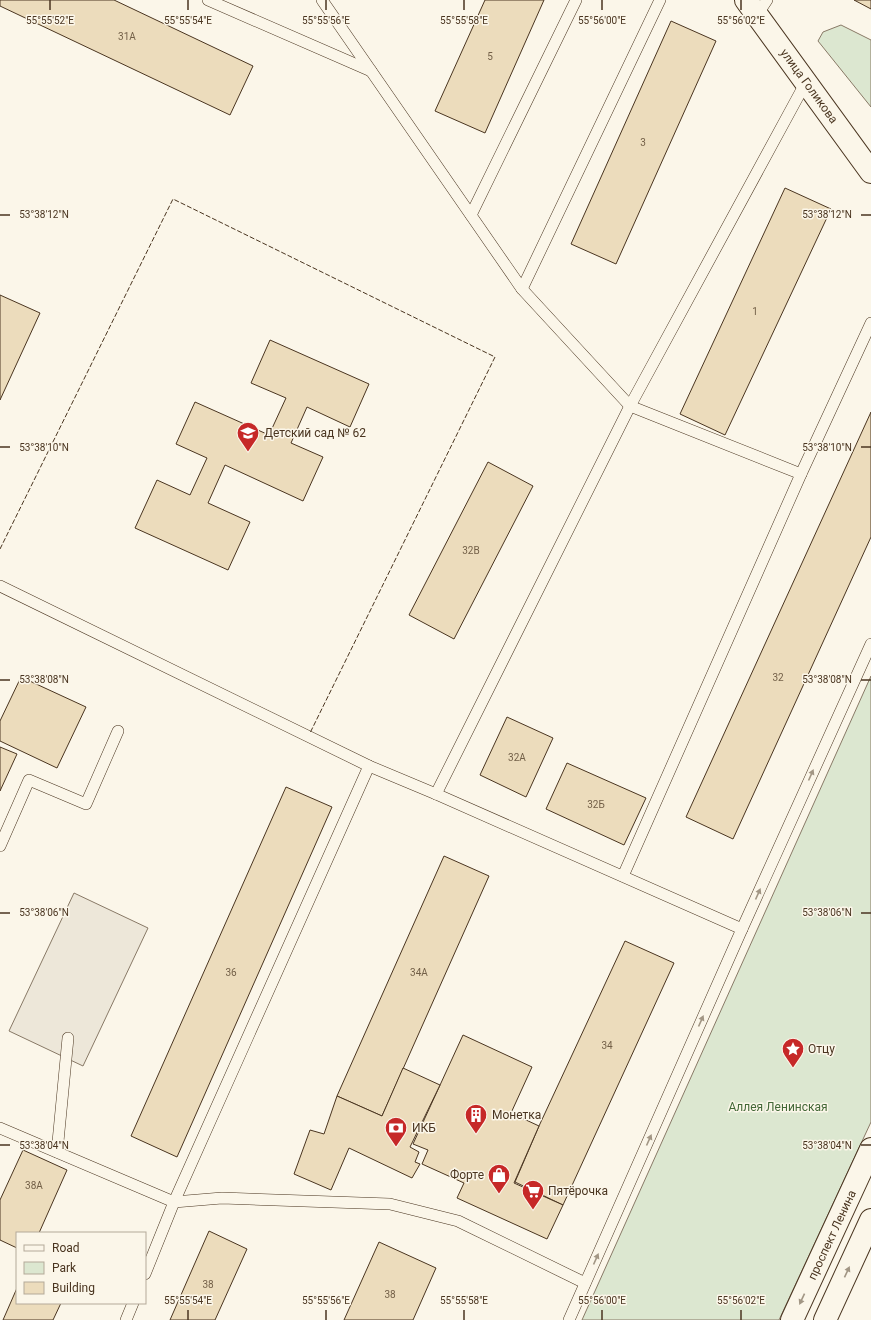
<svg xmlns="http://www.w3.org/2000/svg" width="871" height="1320" viewBox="0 0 871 1320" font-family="Roboto,sans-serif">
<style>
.green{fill:#dce7d0;stroke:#887966}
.parking{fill:#ede7d9;stroke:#887966}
.building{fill:#ecdcbc;stroke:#4a3520}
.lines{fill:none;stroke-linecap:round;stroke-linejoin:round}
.lane-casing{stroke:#4a3520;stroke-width:12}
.street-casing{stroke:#4a3520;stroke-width:24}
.primary-casing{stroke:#4a3520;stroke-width:24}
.lane{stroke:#fbf6e9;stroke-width:11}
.street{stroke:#fbf6e9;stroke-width:22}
.primary{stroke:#fbf6e9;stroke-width:22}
.fence{stroke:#4a3520;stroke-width:1;stroke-dasharray:5 2;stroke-linecap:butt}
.oneway{fill:#a29684}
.ticks{fill:none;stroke:#4a3520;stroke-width:1.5}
.labels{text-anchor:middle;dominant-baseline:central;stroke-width:3;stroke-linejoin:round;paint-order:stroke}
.number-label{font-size:10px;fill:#725f47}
.street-label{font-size:12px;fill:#4a3520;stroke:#fbf6e9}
.poi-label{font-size:12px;fill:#4a3520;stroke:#fbf6e9;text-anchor:start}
.park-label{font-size:12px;fill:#436837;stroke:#fbf6e9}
.ticks-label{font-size:10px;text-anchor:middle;fill:#4a3520;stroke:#fbf6e9;stroke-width:3;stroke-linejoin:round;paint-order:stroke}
</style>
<rect width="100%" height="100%" fill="#fbf6e9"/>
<g class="green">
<polygon points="841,25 871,40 871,107 818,41 823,32"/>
<polygon points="871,676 871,1122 779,1320 582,1320"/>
</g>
<polygon class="parking" points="74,893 148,928 83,1066 9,1031"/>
<g class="building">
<polygon points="0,0 114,0 253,66 230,115 0,6"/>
<polygon points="485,0 544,0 485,133 435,111"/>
<polygon points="854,0 871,0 871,9"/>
<polygon points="671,21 716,41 616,264 571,244"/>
<polygon points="785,188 831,209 725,435 680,414"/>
<polygon points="0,295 40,313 0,400"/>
<polygon points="270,340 369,384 350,427 307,407 291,443 323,457 303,501 225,465 208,503 250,522 228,570 135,528 157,480 190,495 207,458 176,444 195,402 269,435 286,398 251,383"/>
<polygon points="871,412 871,537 733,839 686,817"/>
<polygon points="488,462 533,486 454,639 409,615"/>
<polygon points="21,677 86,707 57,768 0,741 0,721"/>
<polygon points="507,717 553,738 526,797 480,775"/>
<polygon points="0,747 17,754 0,791"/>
<polygon points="567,763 646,798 624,845 546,809"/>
<polygon points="286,787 332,807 177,1157 131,1136"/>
<polygon points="444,856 489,876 382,1116 337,1096"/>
<polygon points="625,941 674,963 563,1205 515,1182 539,1126"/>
<polygon points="463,1035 532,1067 511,1113 539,1126 514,1183 563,1205 547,1239 457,1198 464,1183 422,1164 428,1150 413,1144"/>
<polygon points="403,1068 440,1085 410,1147 419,1152 415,1162 420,1164 412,1178 349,1148 331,1190 294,1174 310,1130 324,1134 337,1096 382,1116"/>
<polygon points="23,1150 67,1170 39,1233 17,1233 17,1248 0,1240 0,1200"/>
<polygon points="209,1231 247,1249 215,1320 170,1320"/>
<polygon points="379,1242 436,1268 413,1320 344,1320"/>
<polygon points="17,1288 17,1303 61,1303 53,1320 3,1320"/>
</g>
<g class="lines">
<g class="lane-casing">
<g id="lane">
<polyline points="208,0 371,71"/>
<polyline points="322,0 522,289 630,406 801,474"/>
<polyline points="757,15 767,0"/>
<polyline points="471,215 576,0"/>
<polyline points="522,289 660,0"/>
<polyline points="0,586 369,766 436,794 742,929"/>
<polyline points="436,794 630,406 806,82"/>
<polyline points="0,846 29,780 86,804 118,731"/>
<polyline points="623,876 801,474 871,323"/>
<polyline points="0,1128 174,1202 222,1198 390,1204 458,1221 585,1283"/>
<polyline points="57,1152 68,1038"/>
<polyline points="145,1274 174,1202 369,766"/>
<polyline points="126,1320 133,1303"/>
<polyline points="569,1320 742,929 871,644"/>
</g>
</g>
<g class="street-casing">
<polyline id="street" points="746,0 871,172"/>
</g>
<g class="primary-casing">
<g id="primary">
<polyline points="792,1320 871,1149"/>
<polyline points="825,1320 871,1220"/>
</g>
</g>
<use href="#lane" class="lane"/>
<use href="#street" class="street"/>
<use href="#primary" class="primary"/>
<polyline class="fence" points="0,549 173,199 495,357 310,733"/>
</g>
<defs><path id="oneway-solid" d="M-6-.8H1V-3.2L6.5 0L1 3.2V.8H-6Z"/></defs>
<g class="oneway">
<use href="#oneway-solid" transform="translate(811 775) rotate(-66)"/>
<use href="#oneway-solid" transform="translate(758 894) rotate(-66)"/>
<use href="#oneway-solid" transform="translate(701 1021) rotate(-66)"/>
<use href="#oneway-solid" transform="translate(649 1140) rotate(-66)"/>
<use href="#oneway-solid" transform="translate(596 1259) rotate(-66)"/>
<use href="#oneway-solid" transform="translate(847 1272) rotate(-65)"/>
<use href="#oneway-solid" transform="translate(802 1299) rotate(115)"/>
</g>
<path class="ticks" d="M 50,0 L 50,10M 188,0 L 188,10M 326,0 L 326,10M 464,0 L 464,10M 602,0 L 602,10M 741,0 L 741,10M 0,215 L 10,215M 861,215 L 871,215M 0,447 L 10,447M 861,447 L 871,447M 0,680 L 10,680M 861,680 L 871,680M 0,913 L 10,913M 861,913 L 871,913M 0,1145 L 10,1145M 861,1145 L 871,1145M 188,1310 L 188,1320M 326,1310 L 326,1320M 464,1310 L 464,1320M 602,1310 L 602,1320M 741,1310 L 741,1320"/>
<defs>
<g id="school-pin" transform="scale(1.15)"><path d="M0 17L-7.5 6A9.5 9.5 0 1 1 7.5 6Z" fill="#c62828" stroke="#fbf6e9"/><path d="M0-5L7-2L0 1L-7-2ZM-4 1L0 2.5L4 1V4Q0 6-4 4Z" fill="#fff"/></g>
<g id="sight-pin" transform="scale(1.15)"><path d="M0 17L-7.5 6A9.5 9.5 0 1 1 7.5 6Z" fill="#c62828" stroke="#fbf6e9"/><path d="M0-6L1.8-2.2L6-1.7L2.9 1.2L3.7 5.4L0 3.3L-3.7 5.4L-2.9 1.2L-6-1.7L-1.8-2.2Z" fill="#fff"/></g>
<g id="building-pin" transform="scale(1.15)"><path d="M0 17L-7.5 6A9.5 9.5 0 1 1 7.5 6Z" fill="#c62828" stroke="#fbf6e9"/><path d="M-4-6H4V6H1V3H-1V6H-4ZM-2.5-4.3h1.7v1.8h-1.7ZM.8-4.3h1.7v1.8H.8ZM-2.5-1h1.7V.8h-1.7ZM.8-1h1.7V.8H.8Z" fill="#fff"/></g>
<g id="bank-pin" transform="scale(1.15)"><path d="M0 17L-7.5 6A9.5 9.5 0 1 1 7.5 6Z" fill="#c62828" stroke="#fbf6e9"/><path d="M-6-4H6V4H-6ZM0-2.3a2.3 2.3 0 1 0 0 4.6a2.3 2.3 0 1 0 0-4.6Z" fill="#fff"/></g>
<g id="shop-pin" transform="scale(1.15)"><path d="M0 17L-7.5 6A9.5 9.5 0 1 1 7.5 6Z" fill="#c62828" stroke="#fbf6e9"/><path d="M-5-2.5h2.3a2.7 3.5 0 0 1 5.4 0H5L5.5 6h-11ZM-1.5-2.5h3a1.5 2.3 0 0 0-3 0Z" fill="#fff"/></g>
<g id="supermarket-pin" transform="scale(1.15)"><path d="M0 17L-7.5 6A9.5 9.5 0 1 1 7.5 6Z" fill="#c62828" stroke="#fbf6e9"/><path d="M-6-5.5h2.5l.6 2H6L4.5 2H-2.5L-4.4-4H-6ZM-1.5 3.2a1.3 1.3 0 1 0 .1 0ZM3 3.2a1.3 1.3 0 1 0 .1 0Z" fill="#fff"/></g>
</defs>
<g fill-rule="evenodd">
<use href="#school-pin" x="248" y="433"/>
<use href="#sight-pin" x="793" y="1049"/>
<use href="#building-pin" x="476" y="1115"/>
<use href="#bank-pin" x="396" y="1128"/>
<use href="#shop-pin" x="499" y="1175"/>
<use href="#supermarket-pin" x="533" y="1191"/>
</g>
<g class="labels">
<g class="number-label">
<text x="127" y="36">31А</text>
<text x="490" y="56">5</text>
<text x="643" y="142">3</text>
<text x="755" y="311">1</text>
<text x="471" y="550">32В</text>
<text x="778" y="677">32</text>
<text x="517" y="757">32А</text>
<text x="596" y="804">32Б</text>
<text x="231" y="972">36</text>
<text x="419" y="972">34А</text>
<text x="607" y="1045">34</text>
<text x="34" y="1185">38А</text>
<text x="208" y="1284">38</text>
<text x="390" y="1294">38</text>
</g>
<g class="street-label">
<text transform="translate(809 86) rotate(54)">улица Голикова</text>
<text transform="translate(832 1235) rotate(-65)">проспект Ленина</text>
</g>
<g class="poi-label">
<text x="264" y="433">Детский сад № 62</text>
<text x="808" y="1049">Отцу</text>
<text x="492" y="1115">Монетка</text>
<text x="412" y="1128">ИКБ</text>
<text x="484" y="1175" text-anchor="end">Форте</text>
<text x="548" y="1191">Пятёрочка</text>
</g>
<g class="park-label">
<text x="778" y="1107">Аллея Ленинская</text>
</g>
</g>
<g class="ticks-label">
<text x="50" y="24">55°55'52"E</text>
<text x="188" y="24">55°55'54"E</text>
<text x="326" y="24">55°55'56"E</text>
<text x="464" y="24">55°55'58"E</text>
<text x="602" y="24">55°56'00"E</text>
<text x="741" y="24">55°56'02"E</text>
<text x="44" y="218">53°38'12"N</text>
<text x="827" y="218">53°38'12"N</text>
<text x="44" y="451">53°38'10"N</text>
<text x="827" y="451">53°38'10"N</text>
<text x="44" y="683">53°38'08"N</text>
<text x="827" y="683">53°38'08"N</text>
<text x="44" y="916">53°38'06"N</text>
<text x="827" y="916">53°38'06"N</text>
<text x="44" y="1149">53°38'04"N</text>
<text x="827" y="1149">53°38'04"N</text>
<text x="188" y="1304">55°55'54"E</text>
<text x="326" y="1304">55°55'56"E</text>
<text x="464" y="1304">55°55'58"E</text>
<text x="602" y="1304">55°56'00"E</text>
<text x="741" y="1304">55°56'02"E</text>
</g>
<rect x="16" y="1232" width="130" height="72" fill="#fbf6e9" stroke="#b4a999"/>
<rect x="24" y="1245" width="20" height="6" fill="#fbf6e9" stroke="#b4a999"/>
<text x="52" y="1252" font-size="12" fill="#4a3520">Road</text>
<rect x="24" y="1262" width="20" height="12" fill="#dce7d0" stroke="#b4a999"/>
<text x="52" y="1272" font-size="12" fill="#4a3520">Park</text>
<rect x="24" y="1282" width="20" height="12" fill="#ecdcbc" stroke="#b4a999"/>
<text x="52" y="1292" font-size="12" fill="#4a3520">Building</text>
</svg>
